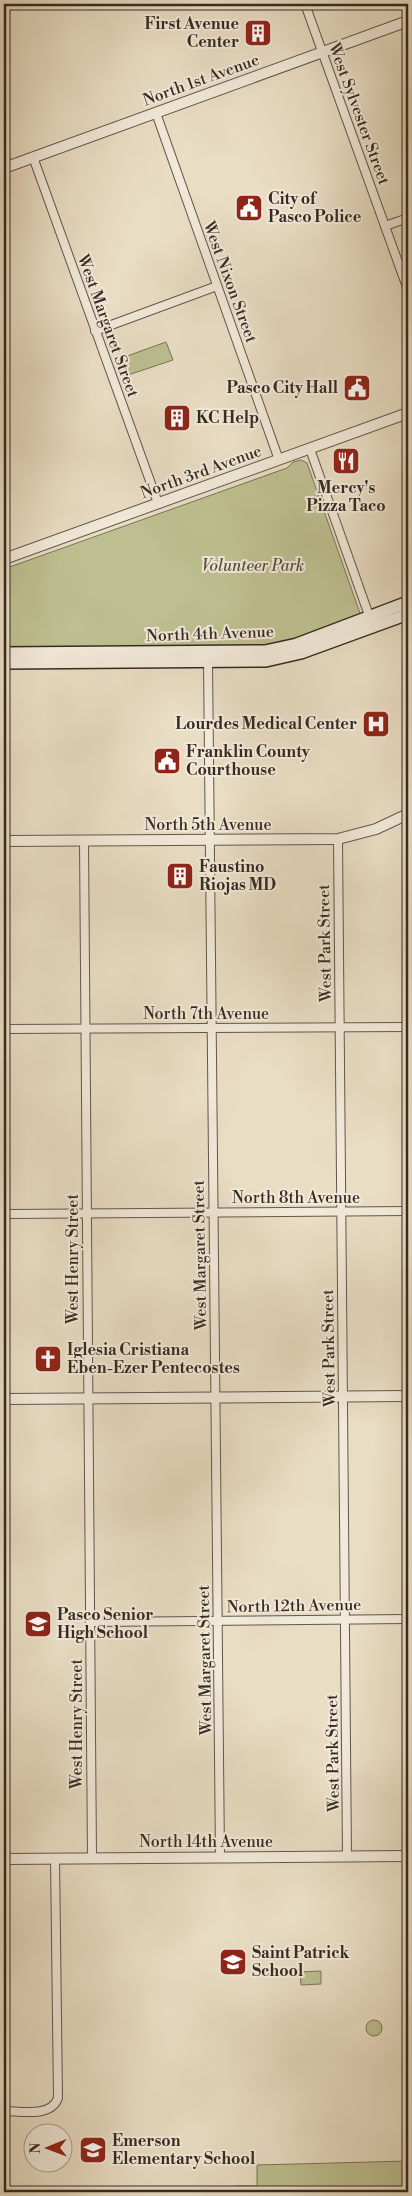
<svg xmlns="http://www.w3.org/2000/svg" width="412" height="2196" viewBox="0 0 412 2196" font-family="'Libre Bodoni',serif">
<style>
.green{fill:#bdbf90;stroke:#7a7459}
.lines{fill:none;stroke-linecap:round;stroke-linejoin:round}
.minor-casing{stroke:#63574a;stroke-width:10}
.tertiary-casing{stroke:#63574a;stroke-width:12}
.secondary-casing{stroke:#362a22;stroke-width:14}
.minor{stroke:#f1e9d9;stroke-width:8}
.tertiary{stroke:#f1e9d9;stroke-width:10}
.secondary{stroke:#f1e9d9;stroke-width:11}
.labels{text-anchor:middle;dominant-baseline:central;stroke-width:4;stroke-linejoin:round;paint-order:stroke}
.poi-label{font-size:16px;font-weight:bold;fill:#362a22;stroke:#f1e9d9;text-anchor:start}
.street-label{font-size:16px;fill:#362a22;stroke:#f1e9d9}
.park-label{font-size:16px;font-style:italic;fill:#584f3e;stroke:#f1e9d9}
</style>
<rect width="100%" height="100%" fill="#e9ddc4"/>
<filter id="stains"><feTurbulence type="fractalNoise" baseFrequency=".004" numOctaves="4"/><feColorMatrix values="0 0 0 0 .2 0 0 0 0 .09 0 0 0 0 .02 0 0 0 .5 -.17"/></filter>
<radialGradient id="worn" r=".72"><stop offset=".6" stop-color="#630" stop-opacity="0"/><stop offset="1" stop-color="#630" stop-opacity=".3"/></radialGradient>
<g class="green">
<polygon points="166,342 173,360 122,377 116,360"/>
<polygon points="301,460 307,463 361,616 273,646 4,649 4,569 287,468 293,462"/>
<polygon points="321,1971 321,1984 301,1985 300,1972"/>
<circle cx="374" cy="2028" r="8"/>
<polygon points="408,2161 408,2192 234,2192 234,2186 257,2186 257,2165"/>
</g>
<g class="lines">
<g class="minor-casing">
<g id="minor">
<polyline points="305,4 408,290"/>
<polyline points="156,113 279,460"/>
<polyline points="33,157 158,503"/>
<polyline points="385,226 408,218"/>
<polyline points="95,331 217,286"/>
<polyline points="310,449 371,621"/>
<polyline points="208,659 220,1857"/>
<polyline points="338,839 347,1857"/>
<polyline points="84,841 92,1858"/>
<polyline points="4,1029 408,1027"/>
<polyline points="4,1214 408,1211"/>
<polyline points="90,1622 408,1619"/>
<path d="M 4,2111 C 20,2111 51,2118 58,2098 L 55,1858"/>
</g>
</g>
<g class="tertiary-casing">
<g id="tertiary">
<polyline points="4,168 408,21"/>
<polyline points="4,559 408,413"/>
<polyline points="4,841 338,839 376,829 408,814"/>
<polyline points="4,1399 408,1396"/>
<polyline points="4,1859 408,1856"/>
</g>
</g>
<g class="secondary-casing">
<g id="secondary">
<polyline points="4,653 265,651 297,644 408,602"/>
<polyline points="4,663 266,661 301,653 408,614"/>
</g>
</g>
<use href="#minor" class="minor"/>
<use href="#tertiary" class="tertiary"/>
<use href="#secondary" class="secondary"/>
</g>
<defs>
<g id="building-square" transform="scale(1.4375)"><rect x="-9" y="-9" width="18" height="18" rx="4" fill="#8f2418" stroke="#f1e9d9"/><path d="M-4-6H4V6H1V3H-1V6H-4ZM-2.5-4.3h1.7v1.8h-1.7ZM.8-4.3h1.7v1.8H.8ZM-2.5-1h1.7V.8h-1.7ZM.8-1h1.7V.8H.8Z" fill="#fff"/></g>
<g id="civic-square" transform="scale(1.4375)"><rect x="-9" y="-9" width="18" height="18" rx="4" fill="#8f2418" stroke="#f1e9d9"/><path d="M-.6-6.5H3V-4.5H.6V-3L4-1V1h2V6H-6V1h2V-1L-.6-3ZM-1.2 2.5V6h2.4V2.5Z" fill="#fff"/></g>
<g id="restaurant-square" transform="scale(1.4375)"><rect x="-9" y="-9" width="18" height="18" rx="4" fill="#8f2418" stroke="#f1e9d9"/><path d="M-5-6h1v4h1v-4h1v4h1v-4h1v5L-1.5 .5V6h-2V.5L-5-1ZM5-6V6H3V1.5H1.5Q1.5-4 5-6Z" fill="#fff"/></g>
<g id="hospital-square" transform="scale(1.4375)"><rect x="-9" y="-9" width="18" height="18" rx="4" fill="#8f2418" stroke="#f1e9d9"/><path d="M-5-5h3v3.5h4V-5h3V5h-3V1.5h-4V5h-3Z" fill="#fff"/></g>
<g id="church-square" transform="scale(1.4375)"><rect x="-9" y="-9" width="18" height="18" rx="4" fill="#8f2418" stroke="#f1e9d9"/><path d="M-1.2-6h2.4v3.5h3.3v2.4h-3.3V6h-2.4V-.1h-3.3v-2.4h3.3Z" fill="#fff"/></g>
<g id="school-square" transform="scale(1.4375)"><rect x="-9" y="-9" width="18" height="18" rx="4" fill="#8f2418" stroke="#f1e9d9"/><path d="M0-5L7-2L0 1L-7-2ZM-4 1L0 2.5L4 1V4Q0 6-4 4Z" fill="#fff"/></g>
</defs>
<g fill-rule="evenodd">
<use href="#building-square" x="258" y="33"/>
<use href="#civic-square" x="249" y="208"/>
<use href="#civic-square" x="357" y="388"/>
<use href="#building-square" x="177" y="418"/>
<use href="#restaurant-square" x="346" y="461"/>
<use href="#hospital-square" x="376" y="724"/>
<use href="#civic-square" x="167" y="761"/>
<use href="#building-square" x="180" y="876"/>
<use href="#church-square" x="48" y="1359"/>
<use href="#school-square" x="38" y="1624"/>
<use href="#school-square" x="233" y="1962"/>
<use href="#school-square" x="93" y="2150"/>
</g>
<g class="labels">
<g class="poi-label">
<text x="239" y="24" text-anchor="end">First Avenue<tspan x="239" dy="18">Center</tspan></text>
<text x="268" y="199">City of<tspan x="268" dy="18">Pasco Police</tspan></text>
<text x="338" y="388" text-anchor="end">Pasco City Hall</text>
<text x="196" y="418">KC Help</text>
<text x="346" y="488" text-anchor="middle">Mercy's<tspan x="346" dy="18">Pizza Taco</tspan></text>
<text x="357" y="724" text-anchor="end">Lourdes Medical Center</text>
<text x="186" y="752">Franklin County<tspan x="186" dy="18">Courthouse</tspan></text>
<text x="199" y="867">Faustino<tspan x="199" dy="18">Riojas MD</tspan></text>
<text x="67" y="1350">Iglesia Cristiana<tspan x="67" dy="18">Eben-Ezer Pentecostes</tspan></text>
<text x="57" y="1615">Pasco Senior<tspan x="57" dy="18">High School</tspan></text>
<text x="252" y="1953">Saint Patrick<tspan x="252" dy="18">School</tspan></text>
<text x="112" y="2141">Emerson<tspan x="112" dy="18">Elementary School</tspan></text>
</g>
<g class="street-label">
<text transform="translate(201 80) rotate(-20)">North 1st Avenue</text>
<text transform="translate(359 114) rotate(70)">West Sylvester Street</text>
<text transform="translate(230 282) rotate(70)">West Nixon Street</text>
<text transform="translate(108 326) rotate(70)">West Margaret Street</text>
<text transform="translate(201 472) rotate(-20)">North 3rd Avenue</text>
<text transform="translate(210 634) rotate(-2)">North 4th Avenue</text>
<text x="208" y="825">North 5th Avenue</text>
<text transform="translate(325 943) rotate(-91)">West Park Street</text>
<text x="206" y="1014">North 7th Avenue</text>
<text x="296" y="1198">North 8th Avenue</text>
<text transform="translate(200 1255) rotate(-91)">West Margaret Street</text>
<text transform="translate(73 1259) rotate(-90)">West Henry Street</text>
<text transform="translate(329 1348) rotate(-91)">West Park Street</text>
<text transform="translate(294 1606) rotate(-1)">North 12th Avenue</text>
<text transform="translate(205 1660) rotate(-91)">West Margaret Street</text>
<text transform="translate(77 1724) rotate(-90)">West Henry Street</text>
<text transform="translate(333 1753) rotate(-91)">West Park Street</text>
<text x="206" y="1842">North 14th Avenue</text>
</g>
<g class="park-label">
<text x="253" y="566">Volunteer Park</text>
</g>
</g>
<rect width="412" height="2196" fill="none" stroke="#e9ddc4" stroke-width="20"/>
<rect x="5" y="5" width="402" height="2186" fill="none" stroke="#362a22" stroke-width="2.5"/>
<rect x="10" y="10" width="392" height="2176" fill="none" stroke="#362a22"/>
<g transform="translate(48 2148) rotate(269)"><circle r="24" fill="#f1e9d9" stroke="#a69d90"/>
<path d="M0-4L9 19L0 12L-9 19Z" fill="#8f2418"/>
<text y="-8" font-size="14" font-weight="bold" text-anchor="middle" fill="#362a22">N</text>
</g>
<rect width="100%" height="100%" filter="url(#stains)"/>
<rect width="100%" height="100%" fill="url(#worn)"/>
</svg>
